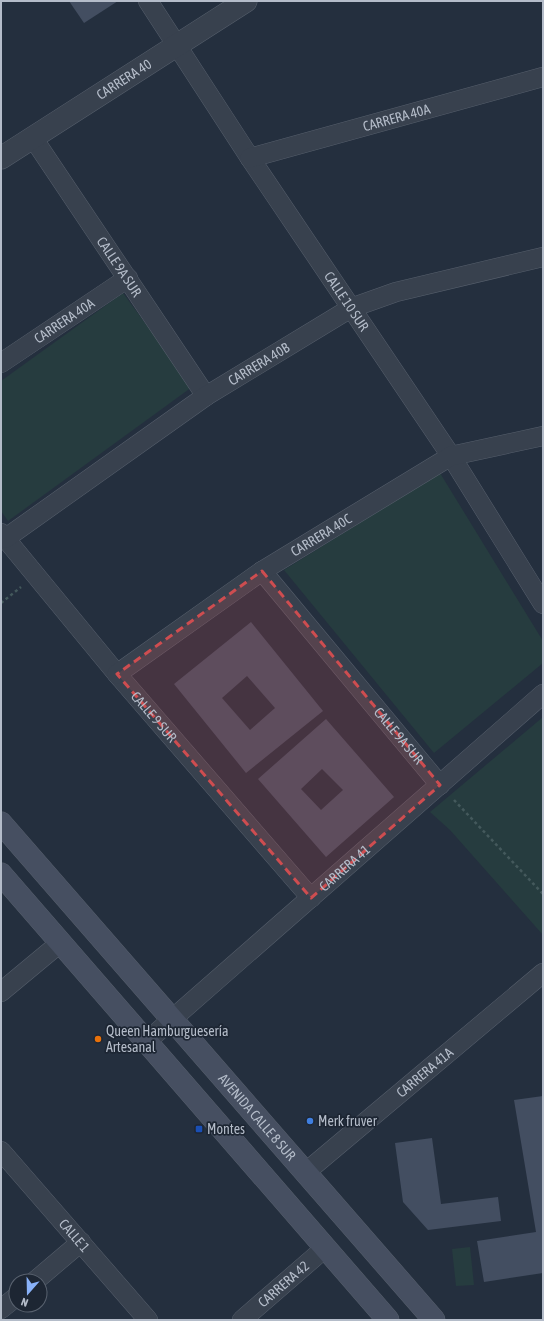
<svg xmlns="http://www.w3.org/2000/svg" width="544" height="1321" viewBox="0 0 544 1321" font-family="'Asap Condensed',sans-serif">
<style>
.green{fill:#263c3f}
.building{fill:#434e61;fill-rule:evenodd}
.lines{fill:none;stroke-linecap:round;stroke-linejoin:round}
.minor-casing{stroke:#565f6c;stroke-width:20}
.tertiary-casing{stroke:#565f6c;stroke-width:23}
.secondary-casing{stroke:#565f6c;stroke-width:23}
.path{stroke:#44595c;stroke-width:2.5;stroke-dasharray:3 3;stroke-linecap:butt}
.minor{stroke:#38414e;stroke-width:19}
.tertiary{stroke:#38414e;stroke-width:22}
.secondary{stroke:#464f61;stroke-width:22}
.marked{fill:#ce4d50;fill-opacity:0.2;stroke:#ce4d50;stroke-width:3;stroke-dasharray:8 5;stroke-linejoin:round}
.food-dot{fill:#e8710a;stroke:#1d2633;stroke-width:1.5}
.shop-dot{fill:#3f7fe0;stroke:#1d2633;stroke-width:1.5}
.transit-dot{fill:#1a4fb4;stroke:#1d2633;stroke-width:1.5}
.labels{text-anchor:middle;dominant-baseline:central;stroke-width:3.5;stroke-linejoin:round;paint-order:stroke}
.street-label{font-size:14px;fill:#b4bcc9;stroke:#1d2633}
.poi-label{font-size:14px;fill:#b4bcc9;stroke:#1d2633;text-anchor:start}
</style>
<rect width="100%" height="100%" fill="#242f3e"/>
<g class="green">
<polygon points="123,293 192,387 8,521 1,511 1,381"/>
<polygon points="440,473 543,641 543,663 434,753 284,570"/>
<polygon points="543,717 543,935 450,830 430,812"/>
<polygon points="470,1247 474,1285 456,1286 452,1249"/>
</g>
<g class="building">
<polygon points="69,1 118,1 84,23"/>
<path d="M 251,622 L 323,711 L 246,773 L 174,684 ZM 247,676 L 275,708 L 250,730 L 222,698 Z"/>
<path d="M 326,719 L 394,797 L 326,857 L 258,779 ZM 322,769 L 343,790 L 321,810 L 301,789 Z"/>
<polygon points="543,1096 543,1273 484,1282 477,1241 536,1232 514,1100"/>
<polygon points="432,1138 441,1204 498,1197 501,1221 428,1230 403,1202 395,1143"/>
</g>
<g class="lines">
<g class="minor-casing">
<g id="minor">
<path id="s1" d="M 148,1 L 250,158 L 451,456 L 543,604"/>
<path id="s2" d="M 33,138 L 206,396"/>
<path id="s3" d="M 250,158 L 543,77"/>
<path id="s4" d="M 1,363 L 128,278"/>
<path id="s5" d="M 1,533 L 117,674 L 311,898"/>
<path id="s6" d="M 6,538 L 206,396 L 351,308 L 396,292 L 543,257"/>
<path id="s7" d="M 262,571 L 440,785"/>
<path id="s8" d="M 117,674 L 262,571 L 451,456 L 543,436"/>
<polyline points="1,992 60,943"/>
<path id="s9" d="M 146,1042 L 543,694"/>
<path id="s10" d="M 1,1151 L 148,1320"/>
<path id="s11" d="M 306,1172 L 543,973"/>
<polyline points="35,1281 81,1242"/>
<polyline points="1,1309 16,1297"/>
<path id="s12" d="M 242,1320 L 325,1248"/>
</g>
</g>
<g class="tertiary-casing">
<g id="tertiary">
<path id="s13" d="M 1,158 L 246,1"/>
</g>
</g>
<g class="secondary-casing">
<g id="secondary">
<path id="s14" d="M 1,823 L 434,1320"/>
<polyline points="1,874 388,1320"/>
</g>
</g>
<g class="path">
<polyline points="1,603 21,587"/>
<polyline points="454,800 543,894"/>
</g>
<use href="#minor" class="minor"/>
<use href="#tertiary" class="tertiary"/>
<use href="#secondary" class="secondary"/>
</g>
<path class="marked" d="M 262,571 L 440,785 L 311,898 L 117,674 Z"/>
<circle class="food-dot" cx="98" cy="1039" r="4"/>
<circle class="shop-dot" cx="310" cy="1121" r="4"/>
<rect class="transit-dot" x="195" y="1125" width="8" height="8" rx="2"/>
<g class="labels">
<g class="street-label">
<text stroke="none"><textPath href="#s13" startOffset="146">CARRERA 40</textPath></text>
<text stroke="none"><textPath href="#s3" startOffset="152">CARRERA 40A</textPath></text>
<text stroke="none"><textPath href="#s2" startOffset="155">CALLE 9A SUR</textPath></text>
<text stroke="none"><textPath href="#s1" startOffset="360">CALLE 10 SUR</textPath></text>
<text stroke="none"><textPath href="#s4" startOffset="76">CARRERA 40A</textPath></text>
<text stroke="none"><textPath href="#s6" startOffset="307">CARRERA 40B</textPath></text>
<text stroke="none"><textPath href="#s8" startOffset="247">CARRERA 40C</textPath></text>
<text stroke="none"><textPath href="#s5" startOffset="239">CALLE 9 SUR</textPath></text>
<text stroke="none"><textPath href="#s7" startOffset="214">CALLE 9A SUR</textPath></text>
<text stroke="none"><textPath href="#s9" startOffset="264">CARRERA 41</textPath></text>
<text stroke="none"><textPath href="#s11" startOffset="155">CARRERA 41A</textPath></text>
<text stroke="none"><textPath href="#s14" startOffset="390">AVENIDA CALLE 8 SUR</textPath></text>
<text stroke="none"><textPath href="#s10" startOffset="112">CALLE 1</textPath></text>
<text stroke="none"><textPath href="#s12" startOffset="55">CARRERA 42</textPath></text>
</g>
<g class="poi-label">
<text x="106" y="1031">Queen Hamburguesería<tspan x="106" dy="16">Artesanal</tspan></text>
<text x="318" y="1121">Merk fruver</text>
<text x="207" y="1129">Montes</text>
</g>
</g>
<rect width="544" height="1321" fill="none" stroke="#b4bcc9" stroke-width="4"/>
<g transform="translate(28 1293) rotate(200)"><circle r="19" fill="#1d2633" stroke="#59626f"/>
<path d="M0-3L7 15L0 10L-7 15Z" fill="#89b2f9"/>
<text y="-6" font-size="11" font-weight="bold" text-anchor="middle" fill="#b4bcc9">N</text>
</g>
</svg>
